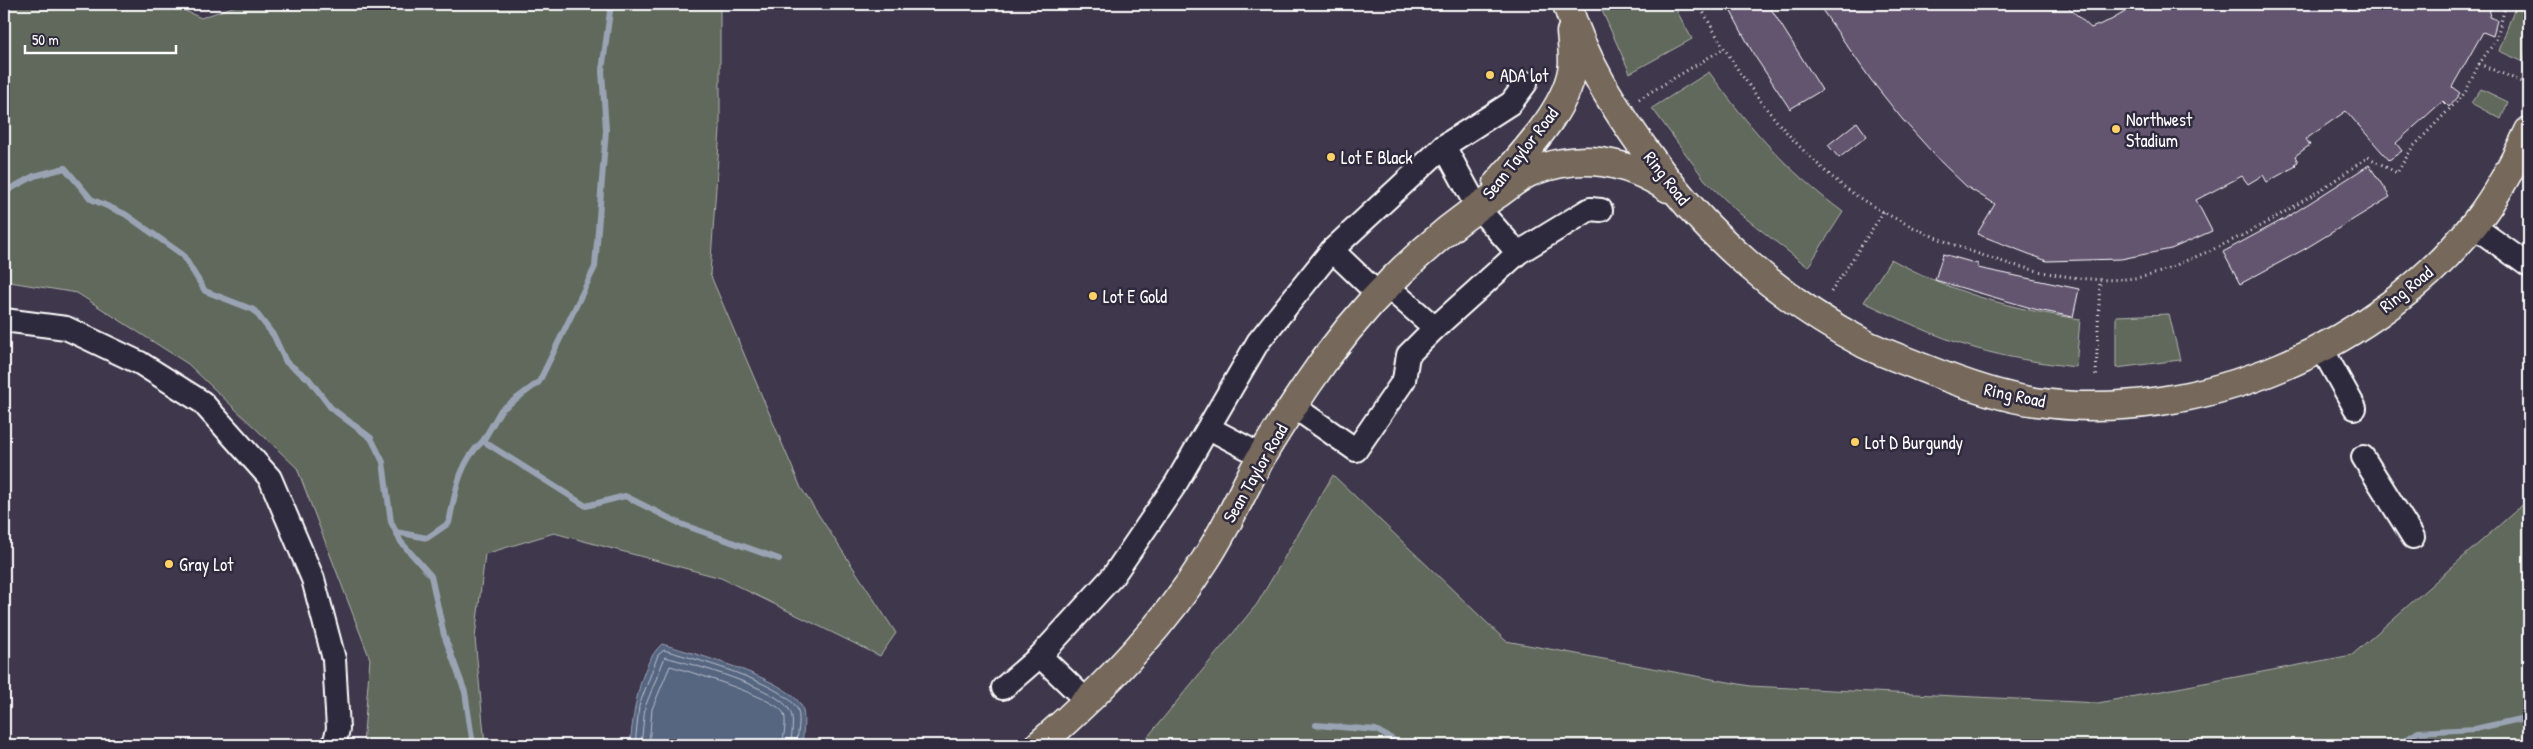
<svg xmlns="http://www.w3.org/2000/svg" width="2533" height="749" viewBox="0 0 2533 749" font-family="'Patrick Hand',sans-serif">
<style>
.green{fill:#61695c;stroke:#b0b4ae}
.water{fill:#566580;stroke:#9aa3b3}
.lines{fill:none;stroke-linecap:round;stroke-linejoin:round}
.shore{stroke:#bbc1cc;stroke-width:1}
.stream{stroke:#9aa3b3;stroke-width:6}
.building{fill:#645570;stroke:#fff}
.minor-casing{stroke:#fff;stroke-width:26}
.major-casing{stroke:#fff;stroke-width:31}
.path{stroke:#fff;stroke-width:3;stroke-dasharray:1 4;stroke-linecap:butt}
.minor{stroke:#2f2a3d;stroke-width:22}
.major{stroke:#76695c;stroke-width:28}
.poi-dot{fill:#ffd166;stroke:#2f2a3d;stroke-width:2}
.labels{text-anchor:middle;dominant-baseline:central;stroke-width:5;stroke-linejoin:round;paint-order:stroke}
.poi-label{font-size:18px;fill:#fff;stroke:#2f2a3d;text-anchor:start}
.street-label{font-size:18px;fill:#fff;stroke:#2f2a3d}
</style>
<rect width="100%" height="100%" fill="#3f374c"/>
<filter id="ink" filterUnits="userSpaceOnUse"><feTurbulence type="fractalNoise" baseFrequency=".02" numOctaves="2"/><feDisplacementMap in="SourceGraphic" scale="10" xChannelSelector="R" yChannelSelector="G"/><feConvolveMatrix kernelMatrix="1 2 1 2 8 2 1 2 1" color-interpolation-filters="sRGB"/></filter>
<g filter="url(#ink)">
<g class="green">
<polygon points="4,4 170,4 201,18 241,4 720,4 720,129 710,274 801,488 896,633 880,656 721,578 554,533 485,554 475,638 485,745 363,745 370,659 297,468 188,364 77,293 4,281"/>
<polygon points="1599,4 1673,4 1692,39 1630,73"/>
<polygon points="2516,4 2529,4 2529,40 2524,62 2499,51"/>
<path d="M 1709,72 C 1751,129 1785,169 1843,212 L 1808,267 L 1739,213 L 1705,180 L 1652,108 Z"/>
<polygon points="2481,89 2508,102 2501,119 2471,103"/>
<path d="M 1891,259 C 1953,293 2011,309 2080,319 L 2076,367 C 2042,363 2008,358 1974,348 C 1936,337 1900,319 1864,302 Z"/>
<polygon points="2169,314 2180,360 2116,368 2116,316"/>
<polygon points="1333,475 1506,641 1750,686 2098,703 2352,655 2529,499 2529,745 1141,745 1257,604"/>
</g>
<path class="water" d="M 662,644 C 691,653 796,680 803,710 C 805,720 803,735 802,745 L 630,745 C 633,716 639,664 662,644 Z"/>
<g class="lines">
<g class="shore">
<path d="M 635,745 L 639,706 L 658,655 L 664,650 C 691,658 789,684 798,711 C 801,720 797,735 797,745"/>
<path d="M 641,745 L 645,707 L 665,657 C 691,664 780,688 790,711 C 795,719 791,736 791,745"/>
<path d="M 649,745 L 652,709 L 670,666 C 688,671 778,698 784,714 C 787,722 783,736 783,745"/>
</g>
<g class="stream">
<polyline points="4,189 8,190 34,176 65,168 91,199 125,214 183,255 205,291 254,310 274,336 286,362 309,379 331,408 371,438 383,462 391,522 401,542 431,576 444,635 465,692 473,745"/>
<polyline points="483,441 501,410 539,382 595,267 606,130 602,71 611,4"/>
<path d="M 396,532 L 427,538 L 449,523 C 455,493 459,462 483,441 L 586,506 L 625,496 L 681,524 L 779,559"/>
<polyline points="1316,725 1376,730 1403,745"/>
<polyline points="2398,745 2418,732 2475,729 2529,717"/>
</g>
</g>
<g class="building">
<polygon points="1727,4 1768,4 1822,90 1790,109 1754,55"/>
<polygon points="1818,4 2065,4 2091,28 2111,20 2139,4 2491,4 2489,17 2497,20 2493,36 2483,32 2452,87 2460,93 2449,107 2443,101 2396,143 2402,151 2389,160 2346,111 2306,139 2310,145 2295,156 2298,162 2294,164 2296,166 2267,182 2263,175 2248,184 2242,176 2196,200 2212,231 2171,249 2121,259 2047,261 1977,234 1995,204 1967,187 1941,162 1902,119 1871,80"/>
<polygon points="1857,122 1867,136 1839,158 1828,145"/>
<polygon points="2369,165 2390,197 2303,250 2240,284 2223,252 2286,218"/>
<polygon points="1943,254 1978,264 1978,268 2079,289 2073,317 2038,310 1935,280"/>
</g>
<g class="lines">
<g class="minor-casing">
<g id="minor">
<polyline points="1444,146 1477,207 1518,253"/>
<polyline points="2472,225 2529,266"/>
<polyline points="1332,250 1379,295"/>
<polyline points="1387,286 1435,328"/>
<polyline points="4,320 66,328 140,363 202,402 270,478 313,579 334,659 338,729 334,745"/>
<polyline points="2321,347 2355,408"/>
<polyline points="1293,406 1356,450 1404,380 1408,355 1435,328 1518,253 1590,209 1601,210"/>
<polyline points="1209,428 1262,456"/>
<polyline points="2363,457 2413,537"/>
<polyline points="1040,656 1087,701"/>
<polyline points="1003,688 1040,656 1113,576 1175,485 1258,342 1332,250 1444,146 1511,103 1526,83"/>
</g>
</g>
<g class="major-casing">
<g id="major">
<path d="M 1567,4 C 1584,61 1615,109 1650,157 C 1705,234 1781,300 1865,344 C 1883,353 1904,360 1923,368 C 1958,382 1999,397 2036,402 C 2198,425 2380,347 2479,218 C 2499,192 2515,161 2529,131"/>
<path d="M 1498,183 C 1525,151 1570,106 1573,63 C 1573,53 1572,42 1571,32"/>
<path d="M 1039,745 C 1101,691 1162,629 1206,559 C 1227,527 1242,492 1260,459 C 1274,434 1291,409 1307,385 C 1357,310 1423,242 1499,193 C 1509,186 1521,175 1533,171 C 1582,153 1625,160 1668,188"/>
</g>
</g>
<g class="path">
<path d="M 1699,4 C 1735,72 1779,133 1838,182 C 1880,217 1958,249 2010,264 C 2055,276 2104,286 2151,275 C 2162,272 2174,266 2185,261 C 2250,236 2311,198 2368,157 L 2397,173 L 2412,148 L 2465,93 L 2479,64 L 2496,40 L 2506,4"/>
<polyline points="2479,64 2525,83"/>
<polyline points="1639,99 1723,49"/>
<polyline points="1831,292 1884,211"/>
<polyline points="2096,375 2100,280"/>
</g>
<use href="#minor" class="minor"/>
<use href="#major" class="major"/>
</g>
</g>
<g class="poi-dot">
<circle cx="1490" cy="75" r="5"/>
<circle cx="2116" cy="129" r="5"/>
<circle cx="1331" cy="157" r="5"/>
<circle cx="1093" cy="296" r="5"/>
<circle cx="1855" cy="442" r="5"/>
<circle cx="169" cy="564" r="5"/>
</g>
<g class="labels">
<g class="poi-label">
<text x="1500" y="75">ADA lot</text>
<text x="2126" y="119">Northwest<tspan x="2126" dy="21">Stadium</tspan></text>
<text x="1341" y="157">Lot E Black</text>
<text x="1103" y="296">Lot E Gold</text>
<text x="1865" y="442">Lot D Burgundy</text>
<text x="179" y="564">Gray Lot</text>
</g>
<g class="street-label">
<text transform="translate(1520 153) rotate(-52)">Sean Taylor Road</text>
<text transform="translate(1667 178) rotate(52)">Ring Road</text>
<text transform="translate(2406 289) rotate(-39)">Ring Road</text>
<text transform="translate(2015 395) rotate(12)">Ring Road</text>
<text transform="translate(1255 473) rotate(-60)">Sean Taylor Road</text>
</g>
</g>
<rect width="2533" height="749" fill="none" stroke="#2f2a3d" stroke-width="20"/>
<rect x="10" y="10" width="2513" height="729" fill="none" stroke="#fff" stroke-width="2" filter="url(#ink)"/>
<path d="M25 45v8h151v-8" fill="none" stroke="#ffffff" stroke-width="2.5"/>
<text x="32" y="45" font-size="15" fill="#ffffff" stroke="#2f2a3d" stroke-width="4" paint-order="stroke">50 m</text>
</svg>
